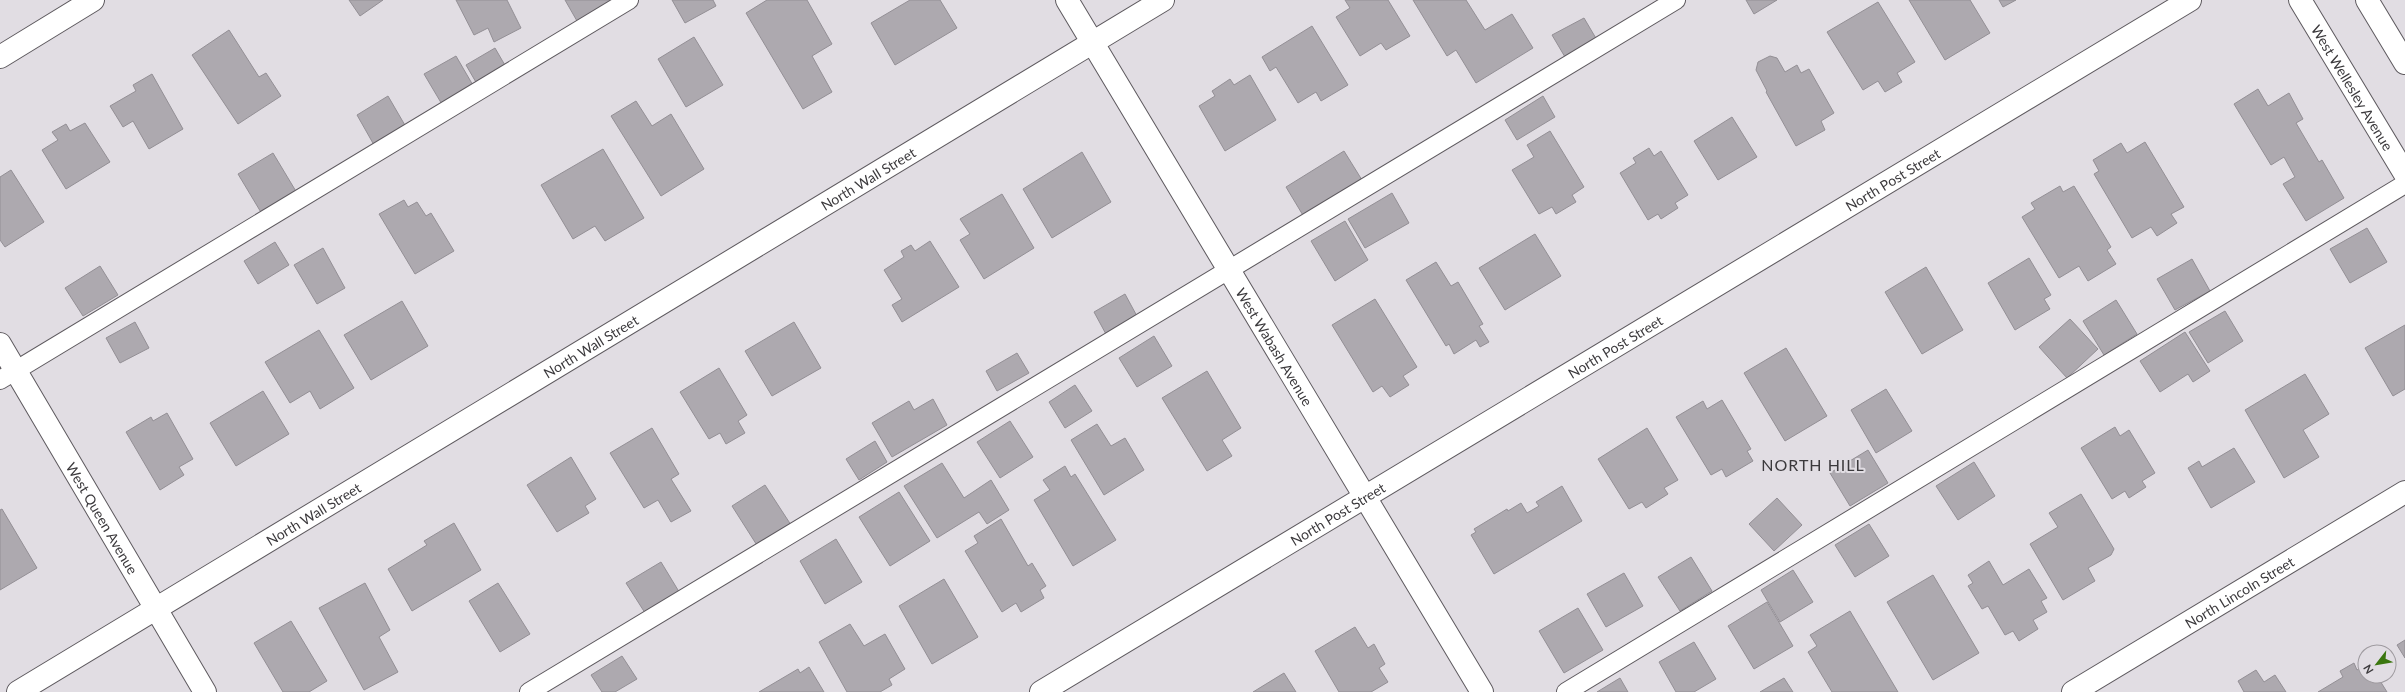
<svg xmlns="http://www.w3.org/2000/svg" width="2405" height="692" viewBox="0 0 2405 692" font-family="Lato,sans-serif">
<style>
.building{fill:#ada9af;stroke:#938f95}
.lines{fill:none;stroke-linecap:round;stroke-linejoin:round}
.service-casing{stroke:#5e5a5f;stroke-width:20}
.minor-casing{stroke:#5e5a5f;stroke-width:24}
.tertiary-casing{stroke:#5e5a5f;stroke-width:24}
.primary-casing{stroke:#5e5a5f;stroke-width:24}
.service{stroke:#fff;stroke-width:18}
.minor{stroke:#fff;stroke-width:22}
.tertiary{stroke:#fff;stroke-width:22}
.primary{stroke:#fff;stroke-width:22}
.labels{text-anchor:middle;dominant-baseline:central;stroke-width:4;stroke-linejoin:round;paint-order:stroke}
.street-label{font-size:14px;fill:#3b393c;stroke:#e1dde3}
.quarter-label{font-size:16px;letter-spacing:1px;fill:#3b393c;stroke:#e1dde3}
</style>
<rect width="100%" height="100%" fill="#e1dde3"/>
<g class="building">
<polygon points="349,0 383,0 360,16"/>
<polygon points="456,0 507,0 521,28 494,42 488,28 474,35"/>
<polygon points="565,0 610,0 611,1 577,21"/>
<polygon points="672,0 713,0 716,6 685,23"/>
<polygon points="767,0 807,0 832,44 812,56 832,92 803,109 746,13"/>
<polygon points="910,0 940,0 957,28 895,65 871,23"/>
<polygon points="1345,0 1388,0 1410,36 1386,50 1381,43 1360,56 1336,17 1350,8"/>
<polygon points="1413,0 1466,0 1485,30 1512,14 1533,48 1476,83 1456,50 1447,56"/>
<polygon points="1746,0 1777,0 1754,14"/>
<polygon points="1909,0 1970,0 1990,33 1945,60"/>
<polygon points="1999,0 2016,0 2003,7"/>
<polygon points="1878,2 1915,62 1897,73 1902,82 1885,92 1878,81 1863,90 1827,32"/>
<polygon points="1584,18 1597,40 1565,57 1552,35"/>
<polygon points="1312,26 1348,85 1321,101 1316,92 1298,103 1276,67 1270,71 1262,57"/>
<polygon points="229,30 259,77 266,73 281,96 238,124 192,55"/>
<polygon points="694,37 723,85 686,107 658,59"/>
<polygon points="495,48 506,67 477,84 466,65"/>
<polygon points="456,56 474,87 443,106 424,74"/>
<polygon points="1770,56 1777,58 1785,72 1797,65 1801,73 1809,69 1834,113 1821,121 1825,130 1796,146 1766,92 1767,91 1756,70 1758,62"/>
<polygon points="152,74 183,129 149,149 133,121 123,127 110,106 136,91 133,85"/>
<polygon points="1250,75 1276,120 1225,151 1199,106 1215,96 1212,91 1230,79 1234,85"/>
<polygon points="2258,89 2268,106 2289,93 2303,119 2296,123 2319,162 2322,160 2344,198 2306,221 2283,184 2295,177 2284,157 2271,165 2234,104"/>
<polygon points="388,96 406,127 374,145 357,115"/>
<polygon points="1543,96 1555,117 1517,140 1505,120"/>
<polygon points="636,101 652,126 671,114 704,169 661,196 611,116"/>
<polygon points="1732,117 1757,157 1718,180 1694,141"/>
<polygon points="85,123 110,162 66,189 42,150 58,140 52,132 66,124 70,131"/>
<polygon points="1550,131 1584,187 1572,195 1576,202 1556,214 1552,207 1539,214 1512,170 1534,157 1527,145"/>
<polygon points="2145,142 2184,207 2171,214 2177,223 2157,236 2151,227 2132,238 2094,174 2099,171 2093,160 2121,143 2127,153"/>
<polygon points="1649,148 1654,156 1661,151 1688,195 1675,203 1678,208 1661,219 1658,214 1648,220 1620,173 1636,163 1633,158"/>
<polygon points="603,149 644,218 605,241 595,226 573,239 541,185"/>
<polygon points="1344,151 1362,180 1304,217 1286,187"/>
<polygon points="1082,152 1111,202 1052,238 1023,189"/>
<polygon points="273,153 297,193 262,214 238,174"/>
<polygon points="11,170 44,222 5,247 0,240 0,177"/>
<polygon points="2060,186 2063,192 2074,186 2111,247 2107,250 2116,264 2088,281 2079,266 2059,278 2022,217 2035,209 2031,203"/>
<polygon points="1392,193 1409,223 1365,248 1348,219"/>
<polygon points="1002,194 1034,248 984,279 960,240 970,234 960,219"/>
<polygon points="404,200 408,207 417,202 426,216 431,213 454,251 415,274 379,214"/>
<polygon points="1345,221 1368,260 1335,281 1311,241"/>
<polygon points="2367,228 2387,262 2350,283 2330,249"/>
<polygon points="1535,234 1561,276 1505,310 1479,268"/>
<polygon points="930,241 959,287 902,322 892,305 902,299 884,270 904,257 901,251 911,245 915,251"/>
<polygon points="275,242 289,265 258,284 244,261"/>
<polygon points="323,248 345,288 317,304 294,265"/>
<polygon points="2029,258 2051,295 2044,299 2050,309 2015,330 1988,283"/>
<polygon points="2192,259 2210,291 2175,310 2157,279"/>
<polygon points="1436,262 1451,286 1458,282 1483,324 1479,326 1489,342 1480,347 1476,340 1454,354 1449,344 1446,346 1406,280"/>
<polygon points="100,266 118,295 83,316 65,288"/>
<polygon points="1926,267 1963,330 1922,354 1885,292"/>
<polygon points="1125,294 1138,318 1107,336 1094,312"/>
<polygon points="1375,299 1417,367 1403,376 1409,385 1390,397 1382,386 1373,392 1332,325"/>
<polygon points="2116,300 2137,334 2104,355 2083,321"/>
<polygon points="402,301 428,346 371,380 344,335"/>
<polygon points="2225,311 2243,341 2208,363 2189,332"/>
<polygon points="2070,319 2098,349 2067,378 2039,347"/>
<polygon points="135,322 149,348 120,363 106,338"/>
<polygon points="794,322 821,368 772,396 745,351"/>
<polygon points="2405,325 2405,389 2393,396 2365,348"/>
<polygon points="319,330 354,388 320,409 310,391 290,403 265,362"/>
<polygon points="2185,332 2210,371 2193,382 2188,374 2160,392 2140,361"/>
<polygon points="1154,336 1172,366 1137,387 1119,358"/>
<polygon points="1786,348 1827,416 1785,441 1744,373"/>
<polygon points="1017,353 1029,373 997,391 986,371"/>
<polygon points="719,368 747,415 738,421 745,433 726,444 720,433 709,439 680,392"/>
<polygon points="1207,371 1241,428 1222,440 1232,456 1207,471 1162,398"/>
<polygon points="2305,374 2329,414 2303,430 2319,457 2284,478 2245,410"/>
<polygon points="1075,385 1092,411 1065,428 1049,402"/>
<polygon points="1886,389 1912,431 1876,453 1851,410"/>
<polygon points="263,391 289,434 236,466 210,423"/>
<polygon points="933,399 947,425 892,457 872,423 909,401 914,410"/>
<polygon points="1722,400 1751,449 1747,451 1753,461 1726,477 1722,469 1711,475 1676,417 1703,401 1707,409"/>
<polygon points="167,413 193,459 179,467 184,475 160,490 126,432 151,417 153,421"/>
<polygon points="1010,421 1033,457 1000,478 977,442"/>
<polygon points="1097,424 1111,446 1125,438 1144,470 1104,495 1071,440"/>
<polygon points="2115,427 2120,436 2129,430 2155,473 2142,481 2146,487 2129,498 2125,491 2112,499 2081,448"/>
<polygon points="652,428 679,474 671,479 691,511 671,522 658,500 644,508 610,453"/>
<polygon points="1647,428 1678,480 1664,488 1668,494 1646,508 1642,502 1629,509 1598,459"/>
<polygon points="875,441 887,462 859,480 846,459"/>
<polygon points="2234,448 2255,482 2211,508 2188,468 2199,461 2202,467"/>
<polygon points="1868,450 1888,483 1850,506 1830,473"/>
<polygon points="571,457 596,499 585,506 589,513 557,532 527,485"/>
<polygon points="1974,462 1995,496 1958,520 1936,486"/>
<polygon points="942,463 964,498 991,480 1009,510 987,524 979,512 937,538 904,486"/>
<polygon points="1065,466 1071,477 1075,474 1116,540 1073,566 1034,500 1050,490 1043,480"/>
<polygon points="765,485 793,528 760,550 732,506"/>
<polygon points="1562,486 1582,521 1494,574 1471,535 1476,532 1474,529 1507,509 1508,511 1521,503 1527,513 1539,506 1536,502"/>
<polygon points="899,492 930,541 890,566 859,517"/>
<polygon points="2081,494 2114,549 2111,555 2088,568 2095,581 2063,600 2030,544 2058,527 2049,513"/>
<polygon points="1777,498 1802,525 1774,551 1749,524"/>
<polygon points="2,509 37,568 0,590 0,510"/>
<polygon points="1001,519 1028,566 1032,563 1046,586 1040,590 1044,598 1021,612 1016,603 1002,612 965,551 978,543 974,536"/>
<polygon points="454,523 481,570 412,611 388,569 427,545 424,541"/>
<polygon points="1869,524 1889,556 1855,577 1835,545"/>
<polygon points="836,539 862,582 825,604 800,561"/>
<polygon points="1691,557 1712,591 1680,611 1658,577"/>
<polygon points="1989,561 2003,585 2029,569 2047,598 2041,601 2047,612 2033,620 2038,629 2019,641 2013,631 2005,635 1988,606 1982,609 1968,586 1973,583 1968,575"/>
<polygon points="661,562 681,595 647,616 626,583"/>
<polygon points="1793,570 1813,602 1780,622 1761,590"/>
<polygon points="1624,573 1643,606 1606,627 1587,594"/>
<polygon points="1933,575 1979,653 1933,680 1887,602"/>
<polygon points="944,579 978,637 932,664 899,606"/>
<polygon points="365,583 390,630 379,637 398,672 364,690 319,608"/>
<polygon points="498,583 530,634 500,652 469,601"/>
<polygon points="1767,602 1793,646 1754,669 1728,626"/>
<polygon points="1578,608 1603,650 1564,673 1539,631"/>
<polygon points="1850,611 1898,692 1832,692 1808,652 1817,646 1810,635"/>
<polygon points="291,621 327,681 309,692 283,692 254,643"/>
<polygon points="850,624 864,646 885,634 905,669 889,679 892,685 880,692 847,692 819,642"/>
<polygon points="1355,627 1368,648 1374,644 1385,664 1379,668 1388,682 1371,692 1339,692 1315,651"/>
<polygon points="2405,640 2405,658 2397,645"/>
<polygon points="1694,642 1716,679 1694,692 1676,692 1659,662"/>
<polygon points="622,656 637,679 615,692 602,692 591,675"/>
<polygon points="2354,663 2357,670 2365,665 2365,676 2377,676 2387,692 2318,692 2343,677 2340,671"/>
<polygon points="809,667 824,692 759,692 798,669 800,673"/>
<polygon points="2256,670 2264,682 2275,675 2286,692 2244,692 2238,681"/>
<polygon points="1284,673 1296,692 1253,692"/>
<polygon points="1620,678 1628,692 1597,692"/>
<polygon points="1784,678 1793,692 1760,692"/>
</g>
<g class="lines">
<g class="service-casing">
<g id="service">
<polyline points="0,380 629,0"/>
<polyline points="529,692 1676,0"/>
<polyline points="1566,692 2405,184"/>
</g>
</g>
<g class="minor-casing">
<g id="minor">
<path id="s1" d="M 1067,0 L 1482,692"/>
<polyline points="0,57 93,0"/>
<path id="s2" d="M 0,344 L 205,692"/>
<path id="s3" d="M 1041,692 L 2190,0"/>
<path id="s4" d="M 2073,692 L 2405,492"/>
</g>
</g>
<g class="tertiary-casing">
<g id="tertiary">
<path id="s5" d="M 18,692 L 1163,0"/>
</g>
</g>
<g class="primary-casing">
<g id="primary">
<path id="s6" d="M 2300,0 L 2405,174"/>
<polyline points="2367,0 2405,63"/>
</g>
</g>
<use href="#service" class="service"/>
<use href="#minor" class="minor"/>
<use href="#tertiary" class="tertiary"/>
<use href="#primary" class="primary"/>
</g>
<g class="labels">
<g class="street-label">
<text stroke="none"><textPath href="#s6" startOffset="102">West Wellesley Avenue</textPath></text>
<text stroke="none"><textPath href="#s5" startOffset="993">North Wall Street</textPath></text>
<text stroke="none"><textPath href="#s3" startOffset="994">North Post Street</textPath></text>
<text stroke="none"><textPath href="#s3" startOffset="670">North Post Street</textPath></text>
<text stroke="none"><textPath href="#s5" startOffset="669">North Wall Street</textPath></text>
<text stroke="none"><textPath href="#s1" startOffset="404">West Wabash Avenue</textPath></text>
<text stroke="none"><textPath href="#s3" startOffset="346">North Post Street</textPath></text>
<text stroke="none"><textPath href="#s5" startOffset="345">North Wall Street</textPath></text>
<text stroke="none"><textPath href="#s2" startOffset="202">West Queen Avenue</textPath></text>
<text stroke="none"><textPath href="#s4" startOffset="194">North Lincoln Street</textPath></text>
</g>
<g class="quarter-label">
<text x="1813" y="464">NORTH HILL</text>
</g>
</g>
<g transform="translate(2377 664) rotate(239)"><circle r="19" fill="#e1dde3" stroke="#9f9ba0"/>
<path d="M0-3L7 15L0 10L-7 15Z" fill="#3a760e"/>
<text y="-6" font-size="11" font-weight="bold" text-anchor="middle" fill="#3b393c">N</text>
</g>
</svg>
